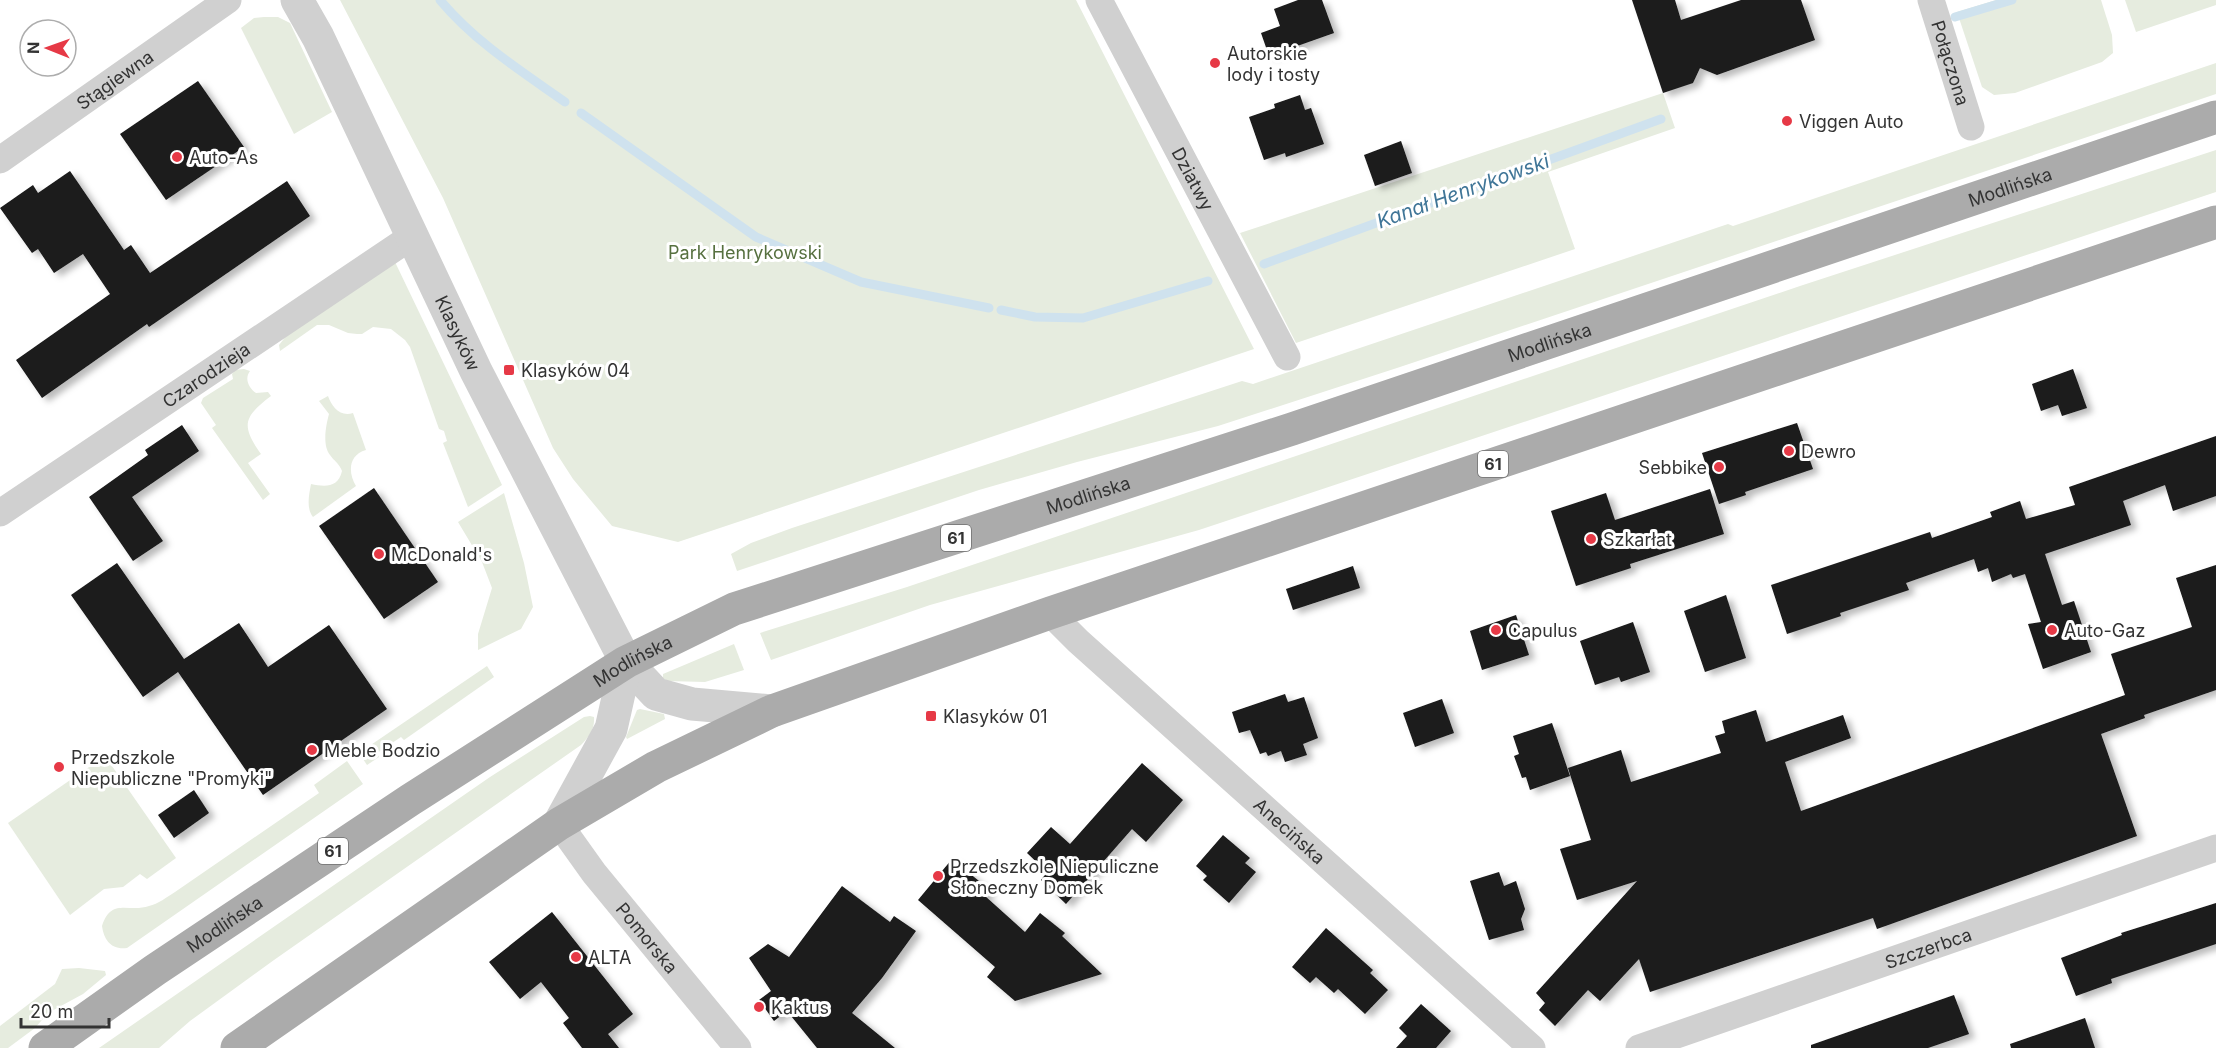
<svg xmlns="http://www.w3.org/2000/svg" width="2216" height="1048" viewBox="0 0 2216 1048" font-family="Inter,sans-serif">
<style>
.green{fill:#e6ecdf}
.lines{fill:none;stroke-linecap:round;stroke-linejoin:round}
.stream{stroke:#cfe2ee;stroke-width:9}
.building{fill:#1a1a1a;filter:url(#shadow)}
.minor{stroke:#d0d0d0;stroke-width:27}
.tertiary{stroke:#d0d0d0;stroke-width:33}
.primary{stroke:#ababab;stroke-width:33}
.poi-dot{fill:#e63946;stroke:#fff;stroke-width:2}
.labels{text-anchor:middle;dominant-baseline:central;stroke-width:6;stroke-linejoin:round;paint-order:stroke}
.shield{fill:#fff;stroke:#707070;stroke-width:1.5}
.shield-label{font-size:16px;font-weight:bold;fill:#333}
.poi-label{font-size:18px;fill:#333;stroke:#fff;text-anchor:start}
.street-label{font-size:18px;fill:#333;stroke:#fff}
.park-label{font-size:18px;fill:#56703f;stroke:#fff}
.water-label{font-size:20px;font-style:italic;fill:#3f7597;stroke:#fff}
</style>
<defs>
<filter id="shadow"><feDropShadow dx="6" dy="4" stdDeviation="3" flood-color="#0004"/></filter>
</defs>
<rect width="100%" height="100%" fill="#fff"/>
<g class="green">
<polygon points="340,0 1076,0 1254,349 678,542 612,526 573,479 553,448 443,198"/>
<polygon points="1996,0 2101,0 2112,35 2113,53 2102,62 2015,93 1994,95 1982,87 1957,12"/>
<polygon points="2125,0 2216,0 2216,5 2136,32"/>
<polygon points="264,17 278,17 290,23 332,112 294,134 241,28 254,18"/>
<polygon points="2216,63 2216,94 1400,367 1218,426 1077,462 979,490 737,571 731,554 751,543 792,528 1242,381 1253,384 1728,224 1733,226"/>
<polygon points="1663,93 1675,128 1548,172 1575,249 1296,343 1240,233"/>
<polygon points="2216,150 2216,192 1199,530 930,605 771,660 760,633 907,587 1800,286"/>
<polygon points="395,262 502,485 468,507 443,443 447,441 444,431 439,429 410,347 405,340 391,329 373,327 362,334 357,334 348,333 329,325 317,325 280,351 279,345 287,335"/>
<path d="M 244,369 L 250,371 C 244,379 249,388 256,393 L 268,392 L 271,396 C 243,417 241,426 261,454 L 248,463 L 270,494 L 263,500 L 212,428 L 216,425 L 201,403 L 203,398 L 233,379 L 232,374 L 235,370 Z"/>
<path d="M 328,396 C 332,407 340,417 353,413 L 366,450 C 348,455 348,473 356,486 L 313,517 C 306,508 309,495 311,484 C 325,487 338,488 342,471 C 339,463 334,461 330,455 C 322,445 326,425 329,414 L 319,401 Z"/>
<polygon points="504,493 524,563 533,607 521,629 478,650 478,634 492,588 482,562 458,522"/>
<polygon points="734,644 744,670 705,682 667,681 663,678 663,674"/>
<polygon points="487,666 494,677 404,740 401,737 377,753 379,757 367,765 359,753"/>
<polygon points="640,709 664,714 665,719 627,739 626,737 637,710"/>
<path d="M 590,716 L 594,717 C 595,729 589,737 581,745 L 274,960 L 190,1021 L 159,1048 L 99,1048 L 490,777 L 584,717 Z"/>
<polygon points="105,756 176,858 147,879 140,874 123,887 104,889 70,915 8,823"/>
<path d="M 347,761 L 363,784 L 127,948 C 111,950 104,940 102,926 C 111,897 129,913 149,906 C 158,904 167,897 175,892 L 319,793 L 314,785 Z"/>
<polygon points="79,968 105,971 106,975 83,994 48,1013 35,1028 8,1048 0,1048 0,1026 55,984 62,969"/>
</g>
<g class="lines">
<g class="stream">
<path d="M 440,0 C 475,42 521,71 565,102"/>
<polyline points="1955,17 2012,0"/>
<polyline points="581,113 756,237 861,282 989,308"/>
<polyline points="1264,264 1661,119"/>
<polyline points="1001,310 1035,317 1083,318 1208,281"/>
</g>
</g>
<g class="building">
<polygon points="1298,0 1322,0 1334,33 1269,56 1261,33 1280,26 1274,9"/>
<polygon points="1632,0 1675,0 1681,20 1741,0 1801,0 1815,40 1717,75 1700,68 1693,83 1663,93"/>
<polygon points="198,81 244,147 166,200 120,134"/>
<polygon points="1300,95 1305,110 1311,108 1324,144 1286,157 1285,153 1264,160 1249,117 1275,108 1274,104"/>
<polygon points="1401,141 1412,173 1375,186 1364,155"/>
<polygon points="70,171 124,250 131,245 150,273 287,181 310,216 149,327 147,324 42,398 16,360 110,294 83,254 54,273 38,249 32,253 0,208 33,185 38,193"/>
<polygon points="2073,369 2087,408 2062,416 2058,405 2041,411 2032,384"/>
<polygon points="1797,423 1813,469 1745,492 1746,495 1719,504 1702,453"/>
<polygon points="182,425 199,451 132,497 163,541 133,561 89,497 148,455 145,450"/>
<polygon points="2216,436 2216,496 2173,511 2165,485 2123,501 2131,525 2045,554 2062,605 2074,601 2091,652 2043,669 2028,624 2041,622 2025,574 2013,578 2011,574 1992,582 1988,568 1978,572 1974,559 1906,583 1909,590 1840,613 1841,616 1787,634 1771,585 1930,532 1932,538 1992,517 1990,512 2020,501 2026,519 2075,505 2069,487"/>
<polygon points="374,488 438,582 384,619 319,526"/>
<polygon points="1710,489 1724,534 1630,564 1631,568 1576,586 1551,511 1606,493 1615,520"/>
<polygon points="117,563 184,659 239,623 268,667 329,625 387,709 263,795 178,672 143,697 71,595"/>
<polygon points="2216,565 2216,690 2144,715 2145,718 2101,734 2137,836 1877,929 1873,918 1650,992 1639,959 1600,1001 1588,990 1555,1026 1539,1010 1545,1003 1536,993 1637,881 1577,900 1560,849 1591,840 1568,768 1621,750 1631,782 1721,753 1715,736 1725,733 1722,721 1756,710 1766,742 1843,715 1851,738 1785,762 1801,811 2125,695 2111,654 2192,627 2176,578"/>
<polygon points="1353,566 1360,588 1293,610 1286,589"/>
<polygon points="1726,595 1746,658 1705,672 1684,611"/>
<polygon points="1516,615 1529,655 1482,670 1470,631"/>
<polygon points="1633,622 1650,672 1621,682 1619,677 1595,685 1580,641"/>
<polygon points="1285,694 1288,702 1304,697 1318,738 1303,744 1307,755 1285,762 1281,751 1268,756 1266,752 1260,754 1250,730 1239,733 1232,712"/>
<polygon points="1442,699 1454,733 1415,747 1403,713"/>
<polygon points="1552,723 1570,776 1530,790 1526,777 1522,778 1514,756 1519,754 1513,736"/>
<polygon points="1142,763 1183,800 1146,842 1132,829 1066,904 1041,880 1047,872 1027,853 1051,827 1070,844"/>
<polygon points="194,790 209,813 174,838 158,815"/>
<polygon points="1223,835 1250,858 1245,863 1256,872 1229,903 1203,880 1207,876 1196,866"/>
<polygon points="952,859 990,890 985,896 1025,932 1040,913 1065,933 1062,936 1102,974 1015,1001 987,977 995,967 918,900"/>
<polygon points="1499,872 1504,886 1516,881 1525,909 1521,919 1524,930 1489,940 1470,881"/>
<polygon points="842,886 890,922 894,916 916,931 882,978 852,1013 895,1048 817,1048 787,1011 774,1021 759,1000 771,991 749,958 768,944 789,957"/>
<polygon points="2216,903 2216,944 2111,979 2112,983 2076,996 2061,958 2122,935 2121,933"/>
<polygon points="552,912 633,1014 608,1034 619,1048 582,1048 563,1023 569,1018 541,982 520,999 489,962"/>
<polygon points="1326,928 1373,970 1370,973 1388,990 1365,1014 1338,989 1334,993 1316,977 1310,983 1292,967"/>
<polygon points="1954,995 1969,1034 1928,1048 1811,1048 1811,1045"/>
<polygon points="1421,1004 1451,1031 1436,1048 1396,1048 1407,1036 1399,1028"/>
<polygon points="2085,1018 2095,1048 2011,1048 2010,1044"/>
</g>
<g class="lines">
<g class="minor">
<path id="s1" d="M 1099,0 L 1287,357"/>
<path id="s2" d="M 1931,0 L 1971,127"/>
<path id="s3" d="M 0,160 L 228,0"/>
<path id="s4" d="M 0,513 L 411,237"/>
<path id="s5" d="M 1050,613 L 1078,641 L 1532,1048"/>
<path id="s6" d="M 559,824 L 594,873 L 738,1048"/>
<path id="s7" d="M 1639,1048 L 2216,848"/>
</g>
<g class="tertiary">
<path id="s8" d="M 297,0 L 318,37 L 476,371 L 626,662 L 656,694 L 692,704 L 772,711"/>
<polyline points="559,824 611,729 626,662"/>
</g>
<g class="primary">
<path id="s9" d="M 45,1048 L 155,970 L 410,800 L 626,662 L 734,609 L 1292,429 L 2216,117"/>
<polyline points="237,1048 559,824 656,767 772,711 1050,613 2216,222"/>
</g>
</g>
<g class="poi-dot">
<circle cx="1215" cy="63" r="6"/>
<circle cx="1787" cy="121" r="6"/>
<circle cx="177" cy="157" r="6"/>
<rect x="503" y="364" width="12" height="12" rx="3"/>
<circle cx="1789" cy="451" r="6"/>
<circle cx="1719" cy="467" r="6"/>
<circle cx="1591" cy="539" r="6"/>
<circle cx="379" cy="554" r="6"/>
<circle cx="1496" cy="630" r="6"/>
<circle cx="2052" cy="630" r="6"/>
<rect x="925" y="710" width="12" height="12" rx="3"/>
<circle cx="312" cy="750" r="6"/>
<circle cx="59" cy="767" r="6"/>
<circle cx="938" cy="876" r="6"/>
<circle cx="576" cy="957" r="6"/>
<circle cx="759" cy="1007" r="6"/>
</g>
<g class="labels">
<g class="shield">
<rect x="1478" y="451" width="30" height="26" rx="4.5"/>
<rect x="941" y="525" width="30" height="26" rx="4.5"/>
<rect x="318" y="838" width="30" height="26" rx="4.5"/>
</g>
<g class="shield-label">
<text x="1493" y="464">61</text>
<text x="956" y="538">61</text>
<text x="333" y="851">61</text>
</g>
<g class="poi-label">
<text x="1227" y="53">Autorskie<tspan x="1227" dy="21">lody i tosty</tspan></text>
<text x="1799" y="121">Viggen Auto</text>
<text x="189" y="157">Auto-As</text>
<text x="521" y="370">Klasyków 04</text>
<text x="1801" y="451">Dewro</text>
<text x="1707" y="467" text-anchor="end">Sebbike</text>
<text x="1603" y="539">Szkarłat</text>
<text x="391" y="554">McDonald's</text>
<text x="1508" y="630">Capulus</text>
<text x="2064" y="630">Auto-Gaz</text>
<text x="943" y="716">Klasyków 01</text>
<text x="324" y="750">Meble Bodzio</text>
<text x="71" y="757">Przedszkole<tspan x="71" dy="21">Niepubliczne "Promyki"</tspan></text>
<text x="950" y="866">Przedszkole Niepuliczne<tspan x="950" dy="21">Słoneczny Domek</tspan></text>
<text x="588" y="957">ALTA</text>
<text x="771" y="1007">Kaktus</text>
</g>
<g class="street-label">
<text stroke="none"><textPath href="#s2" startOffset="66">Połączona</textPath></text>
<text stroke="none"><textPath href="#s3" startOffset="140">Stągiewna</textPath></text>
<text stroke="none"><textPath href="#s1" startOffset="202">Dziatwy</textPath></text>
<text stroke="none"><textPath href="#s9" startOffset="2162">Modlińska</textPath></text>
<text stroke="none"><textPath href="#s8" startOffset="370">Klasyków</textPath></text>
<text stroke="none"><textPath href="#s9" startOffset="1676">Modlińska</textPath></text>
<text stroke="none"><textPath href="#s4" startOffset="248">Czarodzieja</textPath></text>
<text stroke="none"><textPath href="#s9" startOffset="1190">Modlińska</textPath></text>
<text stroke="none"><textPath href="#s9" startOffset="704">Modlińska</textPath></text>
<text stroke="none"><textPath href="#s5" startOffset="324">Anecińska</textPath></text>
<text stroke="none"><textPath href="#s9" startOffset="218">Modlińska</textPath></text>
<text stroke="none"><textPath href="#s6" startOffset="144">Pomorska</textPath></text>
<text stroke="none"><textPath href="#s7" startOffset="306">Szczerbca</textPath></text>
</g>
<g class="park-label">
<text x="745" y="252">Park Henrykowski</text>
</g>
<g class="water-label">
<text transform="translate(1463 191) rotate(-20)">Kanał Henrykowski</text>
</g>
</g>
<g transform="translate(48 48) rotate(271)"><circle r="28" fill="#ffffff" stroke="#adadad" stroke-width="1.5"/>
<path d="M0-4.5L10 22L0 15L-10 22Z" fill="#e63946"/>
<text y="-9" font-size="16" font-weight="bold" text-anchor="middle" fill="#333333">N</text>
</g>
<path d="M21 1018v9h88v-9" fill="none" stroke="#333333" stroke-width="3"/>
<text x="30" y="1018" font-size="18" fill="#333333" stroke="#ffffff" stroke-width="4.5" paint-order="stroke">20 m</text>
</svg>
